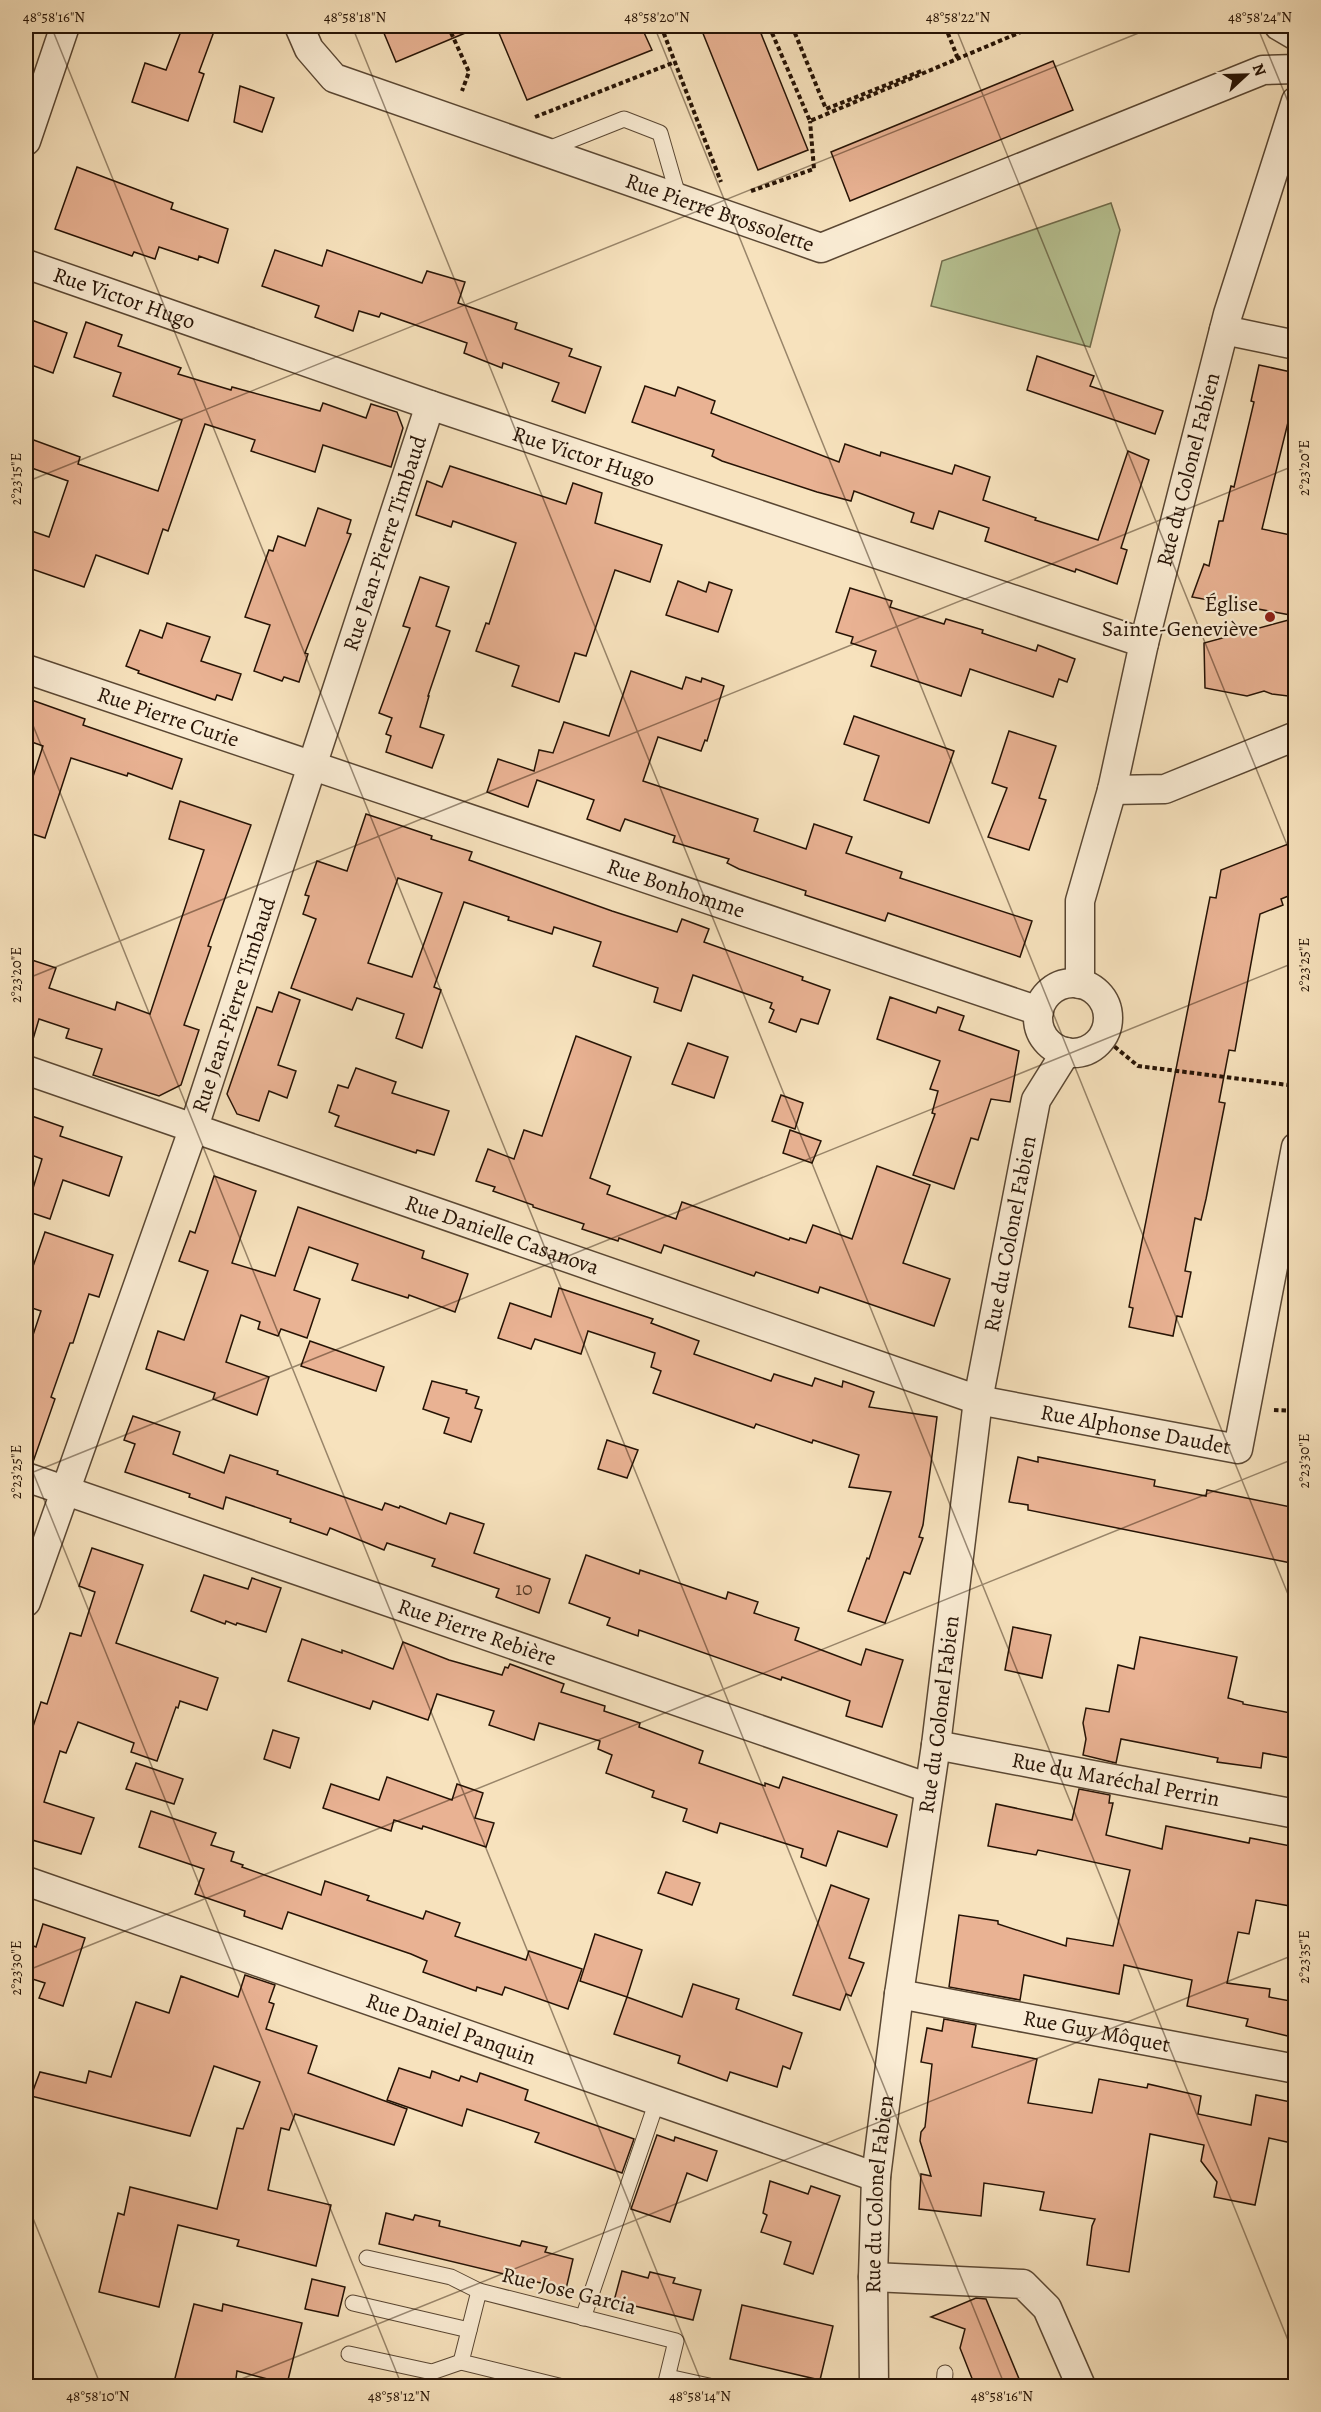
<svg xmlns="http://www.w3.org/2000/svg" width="1321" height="2412" viewBox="0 0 1321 2412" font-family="Alegreya,serif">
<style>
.green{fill:#b8c494;stroke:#6f6c4c;stroke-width:1.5}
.building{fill:#e9b293;stroke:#261305;stroke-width:1.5;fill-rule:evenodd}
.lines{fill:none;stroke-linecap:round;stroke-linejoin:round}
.lane-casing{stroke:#5a4733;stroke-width:17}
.street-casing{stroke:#5a4733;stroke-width:31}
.path{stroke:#261305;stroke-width:4;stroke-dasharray:4.5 3;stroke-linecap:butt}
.lane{stroke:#faecd4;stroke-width:15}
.street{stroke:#faecd4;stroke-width:28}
.ticks{fill:none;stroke:#261305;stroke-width:1.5;stroke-opacity:0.45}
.poi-dot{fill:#8f2418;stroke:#faecd4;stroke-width:2}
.labels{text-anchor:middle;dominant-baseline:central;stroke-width:4.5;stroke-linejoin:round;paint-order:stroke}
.number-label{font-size:20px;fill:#573b28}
.street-label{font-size:22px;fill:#261305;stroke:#faecd4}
.poi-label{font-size:22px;fill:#261305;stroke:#faecd4;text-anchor:end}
.neatline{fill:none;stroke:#261305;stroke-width:2}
.ticks-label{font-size:15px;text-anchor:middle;fill:#261305}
</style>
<rect width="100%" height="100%" fill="#f7e2bd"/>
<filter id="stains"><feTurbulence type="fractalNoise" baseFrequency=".00333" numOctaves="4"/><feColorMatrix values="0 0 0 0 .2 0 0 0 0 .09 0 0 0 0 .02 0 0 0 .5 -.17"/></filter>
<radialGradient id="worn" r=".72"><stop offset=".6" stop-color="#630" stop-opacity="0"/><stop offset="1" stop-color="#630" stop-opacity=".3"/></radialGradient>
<polygon class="green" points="1111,203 1120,230 1090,347 931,306 942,261"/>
<g class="building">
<polygon points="183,26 216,26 199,72 204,74 188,121 132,102 145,63 166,70"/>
<polygon points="381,26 482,26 396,62"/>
<polygon points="496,26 641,26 652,50 527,100"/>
<polygon points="700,26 758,26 808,150 758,170"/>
<polygon points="1053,61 1073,110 850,201 831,152"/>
<polygon points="240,86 274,98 262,132 234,122"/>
<polygon points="77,167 173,203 171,209 228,229 218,263 199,256 198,260 159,247 155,259 134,252 132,256 55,229"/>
<polygon points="275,250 322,266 327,250 422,283 427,271 465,282 458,303 517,323 515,329 572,349 569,356 601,367 585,413 552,401 559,383 503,363 502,368 464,353 467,343 381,313 379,317 359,311 353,331 315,317 319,306 262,286"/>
<polygon points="26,318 67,333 53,373 26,363"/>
<polygon points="86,322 122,335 118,346 181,368 178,374 231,390 232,387 320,411 323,403 366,418 371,404 397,412 403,428 391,467 323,445 315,472 251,451 255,440 205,424 168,531 163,529 148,574 96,555 84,587 26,567 26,529 49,537 68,481 26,466 26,456 31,439 80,457 78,464 158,491 182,420 113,396 121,373 74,357"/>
<polygon points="1037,356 1094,376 1090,386 1163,411 1155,434 1027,390"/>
<polygon points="1259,365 1296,373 1296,411 1291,410 1262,529 1296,536 1296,616 1192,597 1204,564 1209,566 1219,521 1223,521 1231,486 1234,487 1254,402 1251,401"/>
<polygon points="645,386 675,396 678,387 715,401 711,413 839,462 845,444 880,456 881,452 952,474 955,465 990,477 983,500 1036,518 1035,520 1098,540 1128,451 1149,460 1121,548 1127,550 1117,584 1076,569 1075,572 985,541 989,528 939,511 933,529 911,522 914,513 854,491 851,501 817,492 722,461 712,456 714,450 632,422"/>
<polygon points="450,466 566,504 573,483 602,493 595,523 662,545 650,582 615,570 586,656 575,653 559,702 512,686 519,666 476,651 486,623 489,624 516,543 453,521 451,527 416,515 427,481 442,487"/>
<polygon points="318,508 351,520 347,533 351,534 305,653 308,654 299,682 284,677 282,681 254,671 270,625 245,617 269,550 273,551 278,536 305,546"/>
<polygon points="420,577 449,587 436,626 450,631 428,696 429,696 420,727 444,735 432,768 386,752 391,736 386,734 392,718 379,713 410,628 403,626"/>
<polygon points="678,581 706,592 709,582 732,590 718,632 666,615"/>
<polygon points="850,588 892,601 890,607 944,624 946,619 983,630 982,633 1036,651 1038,645 1075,659 1067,682 1059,679 1053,697 970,669 961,696 871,666 876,651 851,643 853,637 836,632"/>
<polygon points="1296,618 1296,697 1272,694 1264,691 1247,696 1205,688 1204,643"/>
<polygon points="167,623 210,637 201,661 241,674 232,700 217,695 215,700 138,673 139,671 126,666 140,630 162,638"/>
<polygon points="631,671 682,689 686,677 701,682 702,678 724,686 707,741 705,740 701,751 658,737 643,781 758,819 754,831 806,849 814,824 852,837 846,853 902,872 900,878 1032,921 1020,957 888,913 885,921 805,895 806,891 739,869 727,863 729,859 673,842 675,836 625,819 620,831 587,819 594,800 537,780 528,807 487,792 498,759 534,771 539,750 553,753 564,722 609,736"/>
<polygon points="26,698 85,719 83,725 182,759 172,789 128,773 127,776 71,758 45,838 26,832 26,798 43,746 26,740"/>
<polygon points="854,716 954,751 929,823 864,800 879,756 844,744"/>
<polygon points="1009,731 1056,746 1039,798 1046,800 1029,850 988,837 1007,788 992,783"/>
<polygon points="180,801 251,825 208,946 211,947 184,1025 199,1030 181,1085 159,1096 93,1075 102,1049 66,1038 69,1029 39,1019 31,1046 26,1045 26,958 56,968 49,988 115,1010 117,1002 150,1014 204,850 169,839"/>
<path d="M 366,814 L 432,836 L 431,839 L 472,852 L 469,860 L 612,911 L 677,932 L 682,919 L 709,929 L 704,942 L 803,977 L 802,980 L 830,990 L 818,1024 L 801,1019 L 796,1032 L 769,1022 L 774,1010 L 770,1008 L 772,1003 L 693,975 L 681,1011 L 654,1002 L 658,988 L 593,966 L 601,942 L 554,927 L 552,934 L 508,920 L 509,917 L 464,902 L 434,987 L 441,990 L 422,1048 L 396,1038 L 404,1014 L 357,998 L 352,1010 L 291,988 L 316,919 L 303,914 L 309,896 L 305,895 L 317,861 L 347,871 ZM 398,878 L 442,893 L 412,977 L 368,963 Z"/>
<polygon points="1296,841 1296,893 1281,899 1283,905 1260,914 1235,1051 1229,1050 1219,1102 1225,1103 1206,1199 1201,1220 1195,1218 1185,1271 1191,1272 1182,1317 1177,1316 1173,1336 1129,1327 1133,1308 1129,1307 1210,897 1216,898 1221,870"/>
<polygon points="279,992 300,1000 278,1065 296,1071 287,1098 269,1091 259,1121 237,1114 227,1094 257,1007 272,1012"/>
<polygon points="890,997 936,1013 938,1007 964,1016 959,1030 1019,1051 1010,1102 991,1099 978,1140 971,1138 954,1189 913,1175 935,1114 932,1113 938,1091 930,1089 940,1061 877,1039"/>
<polygon points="576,1036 631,1057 590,1178 610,1186 607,1194 676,1219 682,1202 789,1240 790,1238 806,1243 813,1225 852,1239 877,1166 930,1185 903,1263 950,1279 934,1326 820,1287 818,1293 756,1272 754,1276 664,1245 661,1253 619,1238 618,1241 582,1229 584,1224 533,1207 533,1205 493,1191 495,1187 476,1181 488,1149 514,1159 524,1130 542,1136"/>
<polygon points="688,1043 728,1057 714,1098 672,1084"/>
<polygon points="356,1068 396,1082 392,1093 449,1111 434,1155 417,1150 416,1153 335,1126 339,1116 329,1112 338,1085 348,1088"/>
<polygon points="781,1095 803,1103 795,1129 772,1121"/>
<polygon points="26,1114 63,1127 60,1136 122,1157 109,1196 63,1180 50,1219 26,1211 42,1159 26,1153"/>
<polygon points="790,1130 821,1141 812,1163 783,1153"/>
<polygon points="214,1176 256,1191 232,1263 275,1276 298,1207 424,1251 422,1258 468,1274 455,1312 409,1295 408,1298 352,1280 358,1264 309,1247 294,1290 320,1299 307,1338 281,1329 278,1336 258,1329 260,1322 241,1315 226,1362 269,1377 257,1415 213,1399 215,1393 146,1369 158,1331 184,1340 208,1271 179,1261 190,1231 195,1233"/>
<polygon points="45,1232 113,1255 99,1297 89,1294 73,1343 70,1343 51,1397 55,1399 33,1462 26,1461 26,1356 41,1311 26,1306 26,1274 30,1275"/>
<polygon points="559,1288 653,1319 651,1323 699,1341 694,1354 771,1381 774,1374 812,1386 815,1378 842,1387 843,1381 874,1392 869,1407 937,1417 923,1525 919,1537 923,1538 910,1574 904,1572 885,1623 848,1611 867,1558 869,1559 891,1492 849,1487 859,1455 813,1440 812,1443 756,1424 754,1428 653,1393 661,1371 651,1367 655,1353 588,1331 581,1354 535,1339 531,1349 498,1338 510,1303 551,1317"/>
<polygon points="310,1341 384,1367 376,1391 301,1366"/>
<polygon points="432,1381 467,1390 466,1393 479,1397 475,1408 482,1410 471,1442 444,1433 449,1418 423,1409"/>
<polygon points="133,1416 180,1432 173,1454 224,1473 230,1455 278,1471 277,1474 382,1510 385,1503 399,1508 400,1506 446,1524 450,1513 484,1524 474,1553 550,1579 539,1613 496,1597 499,1589 432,1566 435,1559 387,1543 384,1550 330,1528 327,1535 290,1522 291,1519 226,1497 223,1509 189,1497 190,1494 125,1472 135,1444 124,1440"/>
<polygon points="607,1440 638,1450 627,1478 598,1469"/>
<polygon points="1018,1457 1038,1462 1038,1457 1155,1480 1154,1486 1206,1496 1207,1490 1291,1507 1290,1513 1296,1514 1296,1564 1028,1510 1028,1505 1009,1502"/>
<polygon points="92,1548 143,1565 116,1643 218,1678 207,1710 180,1701 178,1708 176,1707 157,1761 131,1752 134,1743 78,1722 66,1753 60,1751 44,1802 94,1818 81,1854 32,1840 31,1842 26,1841 26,1748 41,1702 47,1704 70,1633 81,1636 95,1592 79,1586"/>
<polygon points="586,1555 639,1574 640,1570 726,1599 728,1592 758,1602 754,1613 799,1628 795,1640 861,1665 866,1649 903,1660 882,1727 846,1716 850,1701 782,1677 781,1680 639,1630 638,1636 607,1625 610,1618 569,1603"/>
<polygon points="204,1575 248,1589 252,1578 281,1588 266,1632 237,1623 236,1625 226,1621 225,1624 191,1611"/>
<polygon points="1013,1627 1051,1635 1042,1678 1005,1670"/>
<polygon points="1140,1637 1237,1657 1228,1698 1243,1702 1243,1704 1296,1714 1296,1759 1263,1753 1261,1768 1217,1762 1218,1758 1121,1739 1116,1763 1083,1755 1086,1739 1083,1723 1086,1708 1109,1712 1118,1665 1134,1669"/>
<polygon points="302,1639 342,1653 342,1650 393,1669 403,1642 449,1660 502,1675 505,1667 508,1668 510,1664 564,1684 561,1692 605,1706 604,1711 640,1723 639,1727 703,1751 699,1763 765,1786 765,1783 779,1788 783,1777 897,1815 887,1847 838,1831 826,1866 801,1857 803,1849 720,1823 717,1833 683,1821 687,1809 652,1797 654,1791 606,1773 612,1755 598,1749 600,1741 539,1723 534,1740 489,1725 494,1711 437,1694 428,1720 373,1701 370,1709 288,1681"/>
<polygon points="273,1730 299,1738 290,1768 264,1759"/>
<polygon points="136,1763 183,1779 174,1804 126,1789"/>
<polygon points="387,1777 452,1800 457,1784 483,1793 475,1818 494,1823 486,1847 423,1826 422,1829 394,1820 391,1831 323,1808 331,1784 379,1800"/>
<polygon points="1079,1789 1110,1795 1109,1803 1113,1803 1106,1835 1162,1849 1166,1826 1249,1843 1250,1838 1296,1847 1296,1907 1256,1900 1249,1934 1238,1932 1227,1983 1270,1989 1269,1997 1296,2002 1296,2038 1246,2026 1248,2019 1187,2006 1192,1980 1124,1965 1119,1994 1024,1975 1020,2000 949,1987 959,1915 998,1921 998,1924 1066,1946 1067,1938 1113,1946 1130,1870 1038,1850 1036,1855 988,1846 996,1804 1072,1820"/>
<polygon points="151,1811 216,1833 211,1845 234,1852 231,1861 243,1865 242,1867 321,1895 325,1881 369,1896 367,1900 423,1919 426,1911 460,1923 455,1936 526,1960 529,1951 582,1969 568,2009 505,1987 502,1995 477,1987 476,1991 423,1972 427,1961 411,1954 288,1912 282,1929 244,1916 245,1911 195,1894 204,1869 139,1847"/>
<polygon points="666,1872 700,1883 692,1905 658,1893"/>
<polygon points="831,1885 869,1899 849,1958 864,1963 851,1996 846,1994 840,2010 793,1995"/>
<polygon points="43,1924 85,1938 63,2006 39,1998 45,1983 26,1977 26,1943 36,1947"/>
<polygon points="595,1934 642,1950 627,1997 580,1981"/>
<polygon points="245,1975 275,1985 269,2002 274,2004 266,2029 317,2046 308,2073 407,2109 394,2145 295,2114 289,2130 281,2128 268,2190 331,2205 316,2266 237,2246 239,2240 178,2225 159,2307 99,2292 118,2213 124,2215 130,2187 217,2209 237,2128 243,2129 260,2082 214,2066 190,2136 31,2096 40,2072 86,2083 89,2071 111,2077 136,2002 169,2013 181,1976 238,1997"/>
<polygon points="693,1984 739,1999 736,2009 802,2033 790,2069 783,2066 777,2087 730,2072 727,2081 678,2063 680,2056 614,2034 627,1997 682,2017"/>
<polygon points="944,2019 976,2025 972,2047 1037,2059 1028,2103 1092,2113 1099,2079 1147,2088 1148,2084 1201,2096 1198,2114 1251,2125 1256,2095 1296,2103 1296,2144 1269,2138 1255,2205 1214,2197 1217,2182 1201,2161 1204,2145 1150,2134 1129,2272 1087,2265 1092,2226 1095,2219 1040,2210 1044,2192 984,2183 981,2216 919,2209 921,2174 931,2176 920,2141 921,2132 925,2127 932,2064 921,2062 927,2028 942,2031"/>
<polygon points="399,2068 430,2078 432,2071 459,2081 461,2076 477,2082 480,2073 528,2090 525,2100 634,2139 622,2173 535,2142 539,2133 467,2109 462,2126 387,2100"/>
<polygon points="657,2135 674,2141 675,2137 717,2151 707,2181 687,2173 670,2222 631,2209"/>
<polygon points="770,2181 808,2194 811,2186 840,2196 813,2274 784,2264 791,2242 761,2232 767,2215 763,2213"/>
<polygon points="386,2213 413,2220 415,2215 440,2221 439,2226 520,2246 522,2241 547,2247 545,2252 573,2259 566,2289 379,2244"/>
<polygon points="622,2271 648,2278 650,2272 675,2278 673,2283 701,2290 693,2320 614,2301"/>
<polygon points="312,2279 345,2287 338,2316 305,2309"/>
<polygon points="976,2298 986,2299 1022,2386 975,2386 960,2348 965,2329 931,2317"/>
<polygon points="194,2304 222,2311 223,2304 302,2323 287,2384 237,2371 235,2386 173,2386"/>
<polygon points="742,2305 833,2326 820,2380 730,2359"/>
</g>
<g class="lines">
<g class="lane-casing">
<g id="lane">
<polyline points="546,150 624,119 660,133 679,199"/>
<polyline points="367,2258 451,2277 479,2291"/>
<polyline points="353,2303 469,2330"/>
<polyline points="583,2318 657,2101"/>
<polyline points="349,2354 432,2372 461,2362"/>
<polyline points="668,2377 709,2386"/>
<polyline points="559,2386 461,2362 479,2291 676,2341 665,2386"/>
<polyline points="944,2386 945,2373"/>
</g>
</g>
<g class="street-casing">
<g id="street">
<path id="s1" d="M 299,26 L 309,49 L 334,78 L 821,248 L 1263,70 L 1296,69"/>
<polyline points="1279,26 1296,36"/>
<polyline points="26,141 65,26"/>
<path id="s2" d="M 26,264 L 430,405 L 1144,643"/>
<polyline points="1224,330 1296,345"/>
<path id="s3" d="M 26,669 L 1039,1011"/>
<polyline points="1112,790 1165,789 1296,736"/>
<circle cx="1073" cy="1018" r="35"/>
<path id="s4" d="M 1080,984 L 1080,901 L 1112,790 L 1144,643 L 1228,314 L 1296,101"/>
<path id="s5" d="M 26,1070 L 978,1400 L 1238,1449 L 1296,1147"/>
<path id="s6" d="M 26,1477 L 929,1788"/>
<path id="s7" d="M 26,1602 L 194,1127 L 430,405"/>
<path id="s8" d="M 936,1745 L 1296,1814"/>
<path id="s9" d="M 26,1881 L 876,2177"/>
<path id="s10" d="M 899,1994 L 1296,2069"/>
<polyline points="873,2277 1023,2284 1047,2308 1081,2386"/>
<path id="s11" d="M 874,2386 L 873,2277 L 876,2177 L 899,1994 L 936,1745 L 978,1400 L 1036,1100 L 1066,1052"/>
</g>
</g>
<g class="path">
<polyline points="448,26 469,72 462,91"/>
<polyline points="661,26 721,182"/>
<polyline points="769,26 810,121 1035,26"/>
<polyline points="792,26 826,109 924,70"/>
<polyline points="945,26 957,56 954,58"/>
<polyline points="947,32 965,26"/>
<polyline points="535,117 675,62"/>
<polyline points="751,191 814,169 810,121"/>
<polyline points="1103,1037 1138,1066 1296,1086"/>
<polyline points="1274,1410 1296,1411"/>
</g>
<use href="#lane" class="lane"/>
<use href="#street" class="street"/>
</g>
<path class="ticks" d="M 51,26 L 1005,2386M 352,26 L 1296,2360M 654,26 L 1296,1614M 955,26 L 1296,867M 1257,26 L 1296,121M 26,482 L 1156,26M 26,708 L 703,2386M 26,979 L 1296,465M 26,1455 L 402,2386M 26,1475 L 1296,962M 26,1971 L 1296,1458M 26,2201 L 101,2386M 224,2386 L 1296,1954"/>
<circle class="poi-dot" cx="1270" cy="617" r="6"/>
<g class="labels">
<g class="number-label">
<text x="524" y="1588">10</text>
</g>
<g class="street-label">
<text stroke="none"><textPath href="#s1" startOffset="472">Rue Pierre Brossolette</textPath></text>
<text stroke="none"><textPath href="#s2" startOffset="104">Rue Victor Hugo</textPath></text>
<text stroke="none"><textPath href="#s2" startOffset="590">Rue Victor Hugo</textPath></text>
<text stroke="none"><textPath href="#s4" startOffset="528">Rue du Colonel Fabien</textPath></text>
<text stroke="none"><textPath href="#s7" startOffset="1118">Rue Jean-Pierre Timbaud</textPath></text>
<text stroke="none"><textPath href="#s3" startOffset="150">Rue Pierre Curie</textPath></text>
<text stroke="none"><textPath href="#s3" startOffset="686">Rue Bonhomme</textPath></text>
<text stroke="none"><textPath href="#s7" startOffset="632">Rue Jean-Pierre Timbaud</textPath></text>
<text stroke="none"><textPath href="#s11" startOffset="1162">Rue du Colonel Fabien</textPath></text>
<text stroke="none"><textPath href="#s5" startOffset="504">Rue Danielle Casanova</textPath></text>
<text stroke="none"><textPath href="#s5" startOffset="1168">Rue Alphonse Daudet</textPath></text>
<text stroke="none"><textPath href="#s6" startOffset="477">Rue Pierre Rebière</textPath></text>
<text stroke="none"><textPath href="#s11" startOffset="676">Rue du Colonel Fabien</textPath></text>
<text stroke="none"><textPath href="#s8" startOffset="183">Rue du Maréchal Perrin</textPath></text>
<text stroke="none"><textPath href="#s9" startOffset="450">Rue Daniel Panquin</textPath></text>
<text stroke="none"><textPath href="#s10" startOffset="201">Rue Guy Môquet</textPath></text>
<text stroke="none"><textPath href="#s11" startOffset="192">Rue du Colonel Fabien</textPath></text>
<text transform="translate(569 2291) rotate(14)">Rue Jose Garcia</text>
</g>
<g class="poi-label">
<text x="1258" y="604">Église<tspan x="1258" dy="25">Sainte-Geneviève</tspan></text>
</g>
</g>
<rect width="1321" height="2412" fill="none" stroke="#f7e2bd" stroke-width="66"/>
<g transform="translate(1246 75) rotate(68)" stroke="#faecd4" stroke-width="4.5" paint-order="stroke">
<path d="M0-4.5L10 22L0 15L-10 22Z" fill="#261305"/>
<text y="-9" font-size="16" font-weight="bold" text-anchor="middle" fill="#261305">N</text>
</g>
<rect x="33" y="33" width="1255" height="2346" class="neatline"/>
<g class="ticks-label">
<text x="54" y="22">48°58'16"N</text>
<text x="355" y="22">48°58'18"N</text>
<text x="657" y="22">48°58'20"N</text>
<text x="958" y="22">48°58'22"N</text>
<text x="1260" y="22">48°58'24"N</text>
<text transform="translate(1304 468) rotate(-90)" y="5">2°23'20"E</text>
<text transform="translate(16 479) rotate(-90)" y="5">2°23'15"E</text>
<text transform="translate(1304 965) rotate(-90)" y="5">2°23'25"E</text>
<text transform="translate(16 975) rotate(-90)" y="5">2°23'20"E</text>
<text transform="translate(1304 1461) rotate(-90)" y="5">2°23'30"E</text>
<text transform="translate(16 1472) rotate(-90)" y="5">2°23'25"E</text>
<text transform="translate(1304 1957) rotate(-90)" y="5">2°23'35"E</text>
<text transform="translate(16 1968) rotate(-90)" y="5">2°23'30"E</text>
<text x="98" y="2401">48°58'10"N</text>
<text x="399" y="2401">48°58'12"N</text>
<text x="700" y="2401">48°58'14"N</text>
<text x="1002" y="2401">48°58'16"N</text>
</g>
<rect width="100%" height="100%" filter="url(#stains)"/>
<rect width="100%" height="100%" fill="url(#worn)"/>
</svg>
